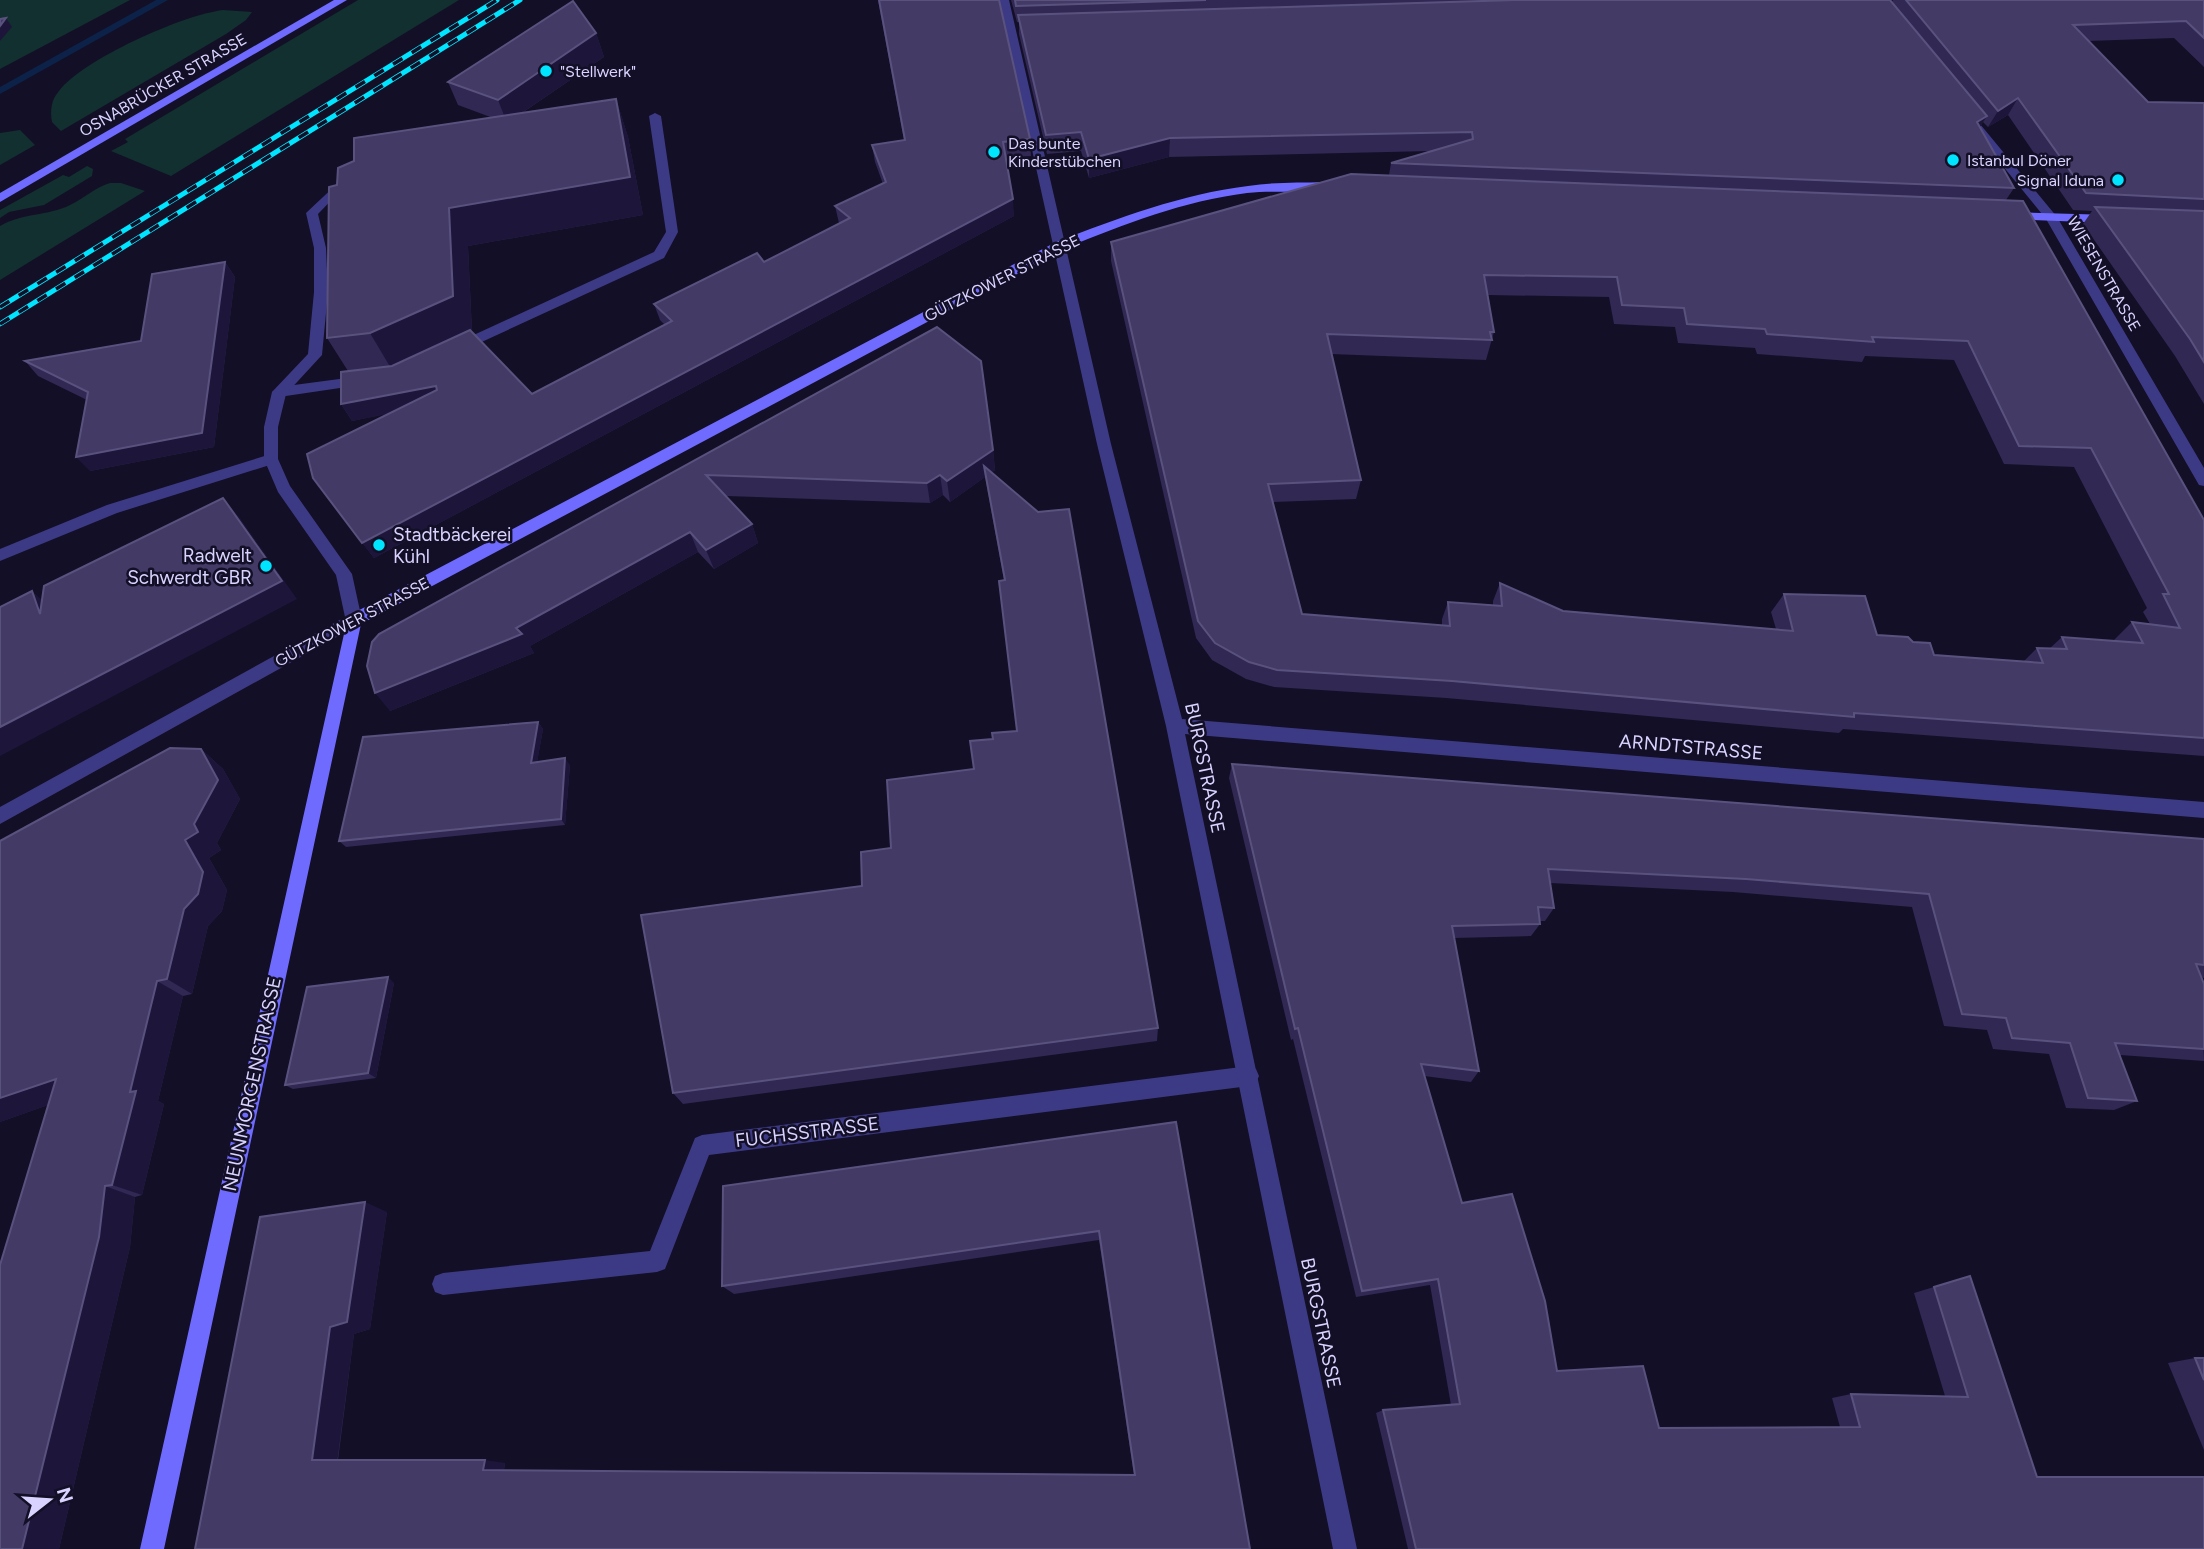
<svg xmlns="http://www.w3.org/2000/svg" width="2204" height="1549" viewBox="0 0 2204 1549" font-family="Figtree,sans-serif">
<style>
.green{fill:#12302f}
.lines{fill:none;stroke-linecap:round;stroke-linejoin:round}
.stream{fill:#0c2248;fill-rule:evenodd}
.lane{fill:#3d3a85;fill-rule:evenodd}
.street{fill:#3d3a85;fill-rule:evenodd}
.secondary{fill:#6f6bff;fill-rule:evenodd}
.rail-casing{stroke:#00e5ff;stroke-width:5}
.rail{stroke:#130f26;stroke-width:3.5;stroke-dasharray:11;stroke-linecap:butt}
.wall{fill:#312854;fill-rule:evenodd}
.shaded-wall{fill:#1d163a}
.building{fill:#433a66;stroke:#5a527e;stroke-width:2;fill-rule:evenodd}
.poi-dot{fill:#00e5ff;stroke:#130f26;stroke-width:2.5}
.labels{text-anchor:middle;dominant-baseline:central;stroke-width:5;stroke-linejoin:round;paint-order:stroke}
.far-poi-label{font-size:16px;fill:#d9d4ff;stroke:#130f26;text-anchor:start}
.far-street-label{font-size:16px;fill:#d9d4ff;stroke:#130f26}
.poi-label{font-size:19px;fill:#d9d4ff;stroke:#130f26;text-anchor:start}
.street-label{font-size:19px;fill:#d9d4ff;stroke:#130f26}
</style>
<rect width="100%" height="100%" fill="#130f26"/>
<g class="green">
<polygon points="0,0 130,0 0,69"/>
<polygon points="358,0 459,0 171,176 111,151 128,142 125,139"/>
<path d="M 223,10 L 252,12 L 246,20 L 226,34 L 61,131 L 52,122 C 50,111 51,100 59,91 C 84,59 182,15 223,10 Z"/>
<polygon points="20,130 35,145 0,165 0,133"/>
<polygon points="87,166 93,169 92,176 44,205 9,212 0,218 0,210 63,175 69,177"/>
<path d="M 110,183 L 121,183 L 145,191 L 0,280 L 0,226 C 22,213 48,216 70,205 C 85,198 94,188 110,183 Z"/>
</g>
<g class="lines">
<polygon class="stream" points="156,0 168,0 0,94 0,87"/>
<g class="lane">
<polygon points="655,113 661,116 678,232 664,258 462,351 452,351 452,345 654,252 666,232 649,116"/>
<polygon points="362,376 367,378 367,384 279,397 272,392 279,387"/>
<polygon points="271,454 276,455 276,463 117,513 0,561 0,549 107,505"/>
<polygon points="1249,1066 1256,1069 1259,1076 1256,1083 1249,1086 709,1155 665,1269 657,1272 443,1295 435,1292 432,1284 435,1276 443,1273 650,1251 695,1138 702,1135"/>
</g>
<g class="street">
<polygon points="999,0 1009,0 1111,444 1182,719 2204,802 2204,818 1185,734 1357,1549 1333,1549 1166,726 1097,444"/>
<polygon points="1967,118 1975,118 2057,217 2204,468 2204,486 2199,485 2046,219 1967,122"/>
<polygon points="339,182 345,186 318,214 326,248 328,292 322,355 286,394 278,427 278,459 290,486 352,574 362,620 360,624 0,824 0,807 345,617 336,575 278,492 264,459 264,427 272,392 308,354 314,292 314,248 306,213"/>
</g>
<g class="secondary">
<polygon points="334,0 347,0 0,202 0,193"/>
<path d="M 1324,182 L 1328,183 L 1328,189 C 1302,194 1274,190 1247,193 C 1184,201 1124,224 1066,248 L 361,624 L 164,1549 L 140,1549 L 348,616 L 1056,242 C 1119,218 1182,194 1248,186 C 1273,182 1299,183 1324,182 Z"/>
<polygon points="2009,212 2111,215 2117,219 2111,223 2005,219 2005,213"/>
</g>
<g class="rail-casing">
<g id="rail">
<polyline points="0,307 497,0"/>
<polyline points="0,324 520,0"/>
</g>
</g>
<use href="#rail" class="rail"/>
</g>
<g class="wall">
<polygon points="878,0 999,0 1030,139 1031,156 1006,158 1014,216 374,558 313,478 390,413 352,421 341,404 348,371 327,338 493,118 458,105 448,82 596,33 604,57 522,113 616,99 628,137 643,215 468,246 472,332 532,394 665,325 660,320 654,304 764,262 839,223 835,206 883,184 875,162 872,145 904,140"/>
<path d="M 1011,0 L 1890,0 L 1892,2 L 1893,0 L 2204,0 L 2204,67 L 2174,38 L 2088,41 L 2148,102 L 2204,103 L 2204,404 L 2175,356 L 2083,224 L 2092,211 L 2073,210 L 2008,115 L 1988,127 L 1983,122 L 1980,127 L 2014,188 L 2006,200 L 2204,520 L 2204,756 L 1843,729 L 1839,733 L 1446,698 L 1274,687 L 1246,679 L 1212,660 L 1196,638 L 1111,261 L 1111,242 L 1389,175 L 1391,163 L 1431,151 L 1169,157 L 1089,178 L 1081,151 L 1047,154 L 1019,34 L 1019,22 L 1017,22 ZM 1488,295 L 1609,297 L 1614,324 L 1675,327 L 1678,343 L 1755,348 L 1757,354 L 1862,362 L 1865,356 L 1954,360 L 2004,464 L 2074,467 L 2147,608 L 2143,612 L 2150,624 L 2132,622 L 2113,641 L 2062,637 L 2049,649 L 2037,648 L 2023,662 L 1934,655 L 1913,642 L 1877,635 L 1784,594 L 1771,612 L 1776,629 L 1563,611 L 1500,583 L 1493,601 L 1493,606 L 1448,602 L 1442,619 L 1442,625 L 1302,614 L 1273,502 L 1356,499 L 1361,480 L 1331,354 L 1486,360 L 1494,332 Z"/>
<polygon points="225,262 235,277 214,447 90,471 87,400 38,376 25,361 141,341"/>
<polygon points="937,327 993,450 995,470 991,473 1158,1028 1157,1041 683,1104 673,1093 862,886 891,848 974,769 993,739 1017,731 1004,580 985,477 950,502 943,495 930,503 726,496 752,524 758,543 714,569 698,552 530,646 534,653 390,711 367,666"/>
<polygon points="538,722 543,729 537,762 570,765 565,825 346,847 339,841"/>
<polygon points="201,749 223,769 240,799 217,843 221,850 209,858 227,890 222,911 208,926 192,994 183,996 158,1101 164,1104 142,1195 135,1197 130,1247 59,1549 0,1549 48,1105 0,1122 0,841"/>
<polygon points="1232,764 2204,839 2204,978 2201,977 2204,1061 2120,1055 2137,1101 2114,1110 2066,1108 2049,1054 1993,1049 1987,1030 1944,1026 1912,907 1733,892 1550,883 1554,908 1545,921 1539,921 1540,924 1531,936 1454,938 1479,1071 1471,1082 1424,1076 1462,1203 1557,1371 1659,1428 1840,1427 1832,1398 1851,1394 1945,1396 1914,1293 1970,1276 2037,1477 2204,1549 1408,1549 1376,1413 1383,1410 1451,1405 1430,1285 1356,1297 1293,1039 1291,1040 1229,778"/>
<polygon points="394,983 376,1078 293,1089 285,1085"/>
<polygon points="1176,1122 1250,1549 195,1549 387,1212 370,1329 354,1334 338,1460 505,1463 504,1470 1134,1475 1099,1240 734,1294 722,1286"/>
<polygon points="2195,1358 2204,1358 2204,1450 2168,1363"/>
</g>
<g class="shaded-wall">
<polygon points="6,18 12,27 0,41 0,26"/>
<polygon points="596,33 604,57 507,123 498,100"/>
<polygon points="2018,98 2008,115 1988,127 1998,111"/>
<polygon points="616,99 628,137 643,215 468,246 472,333 392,370 370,333 449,208"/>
<polygon points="1987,116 1975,135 1977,122"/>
<polygon points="1170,138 1169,157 1089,178 1089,159"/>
<polygon points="1013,199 1014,216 374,558 362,543"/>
<polygon points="225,262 235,277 214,447 90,471 76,457"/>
<polygon points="436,386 445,403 352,421 341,404"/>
<polygon points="993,450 995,470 986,477 984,466 985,477 950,502 947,481"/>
<polygon points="940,475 943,495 930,503 927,483"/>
<polygon points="223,498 239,517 297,599 0,756 0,727"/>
<polygon points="752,524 758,543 714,569 706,550"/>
<polygon points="690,532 698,552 530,646 534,653 390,711 375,693 516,628"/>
<polygon points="32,591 53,610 40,614"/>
<polygon points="538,722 543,729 536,769 531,763"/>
<polygon points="201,749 223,769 240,799 217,843 221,850 209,858 227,890 222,911 208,926 192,994 167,979 185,840 194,824"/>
<polygon points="565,758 570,765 565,825 561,819"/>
<polygon points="388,977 394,983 376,1078 368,1073"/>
<polygon points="157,981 183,996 158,1101 164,1104 142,1195 112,1185 130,1092"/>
<polygon points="56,1079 85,1092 0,1122 0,1098"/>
<polygon points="105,1186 135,1197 130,1247 59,1549 22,1549"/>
<polygon points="365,1202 387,1212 370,1329 354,1334 337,1463 312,1460 330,1327"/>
<polygon points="485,1460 505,1463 503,1473 483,1470"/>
</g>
<g class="building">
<polygon points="879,0 999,0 1030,139 1003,142 1013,199 362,543 313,478 307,454 437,390 436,386 341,404 341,372 392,366 470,330 532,394 672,321 654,304 757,253 764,262 850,218 835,206 886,182 872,145 905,140"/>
<polygon points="1015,0 1206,0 1016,6"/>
<polygon points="1515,0 1890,0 1987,116 1977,122 2014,188 1391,163 1473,139 1472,132 1170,138 1089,159 1081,132 1046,135 1018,15"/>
<polygon points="1906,0 2204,0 2204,38 2186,21 2073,25 2148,102 2204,103 2204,199 2086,193 2018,98 1998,111"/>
<polygon points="573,1 596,33 498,100 448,82"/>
<polygon points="6,18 0,26 0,19"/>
<polygon points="616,99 630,177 449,208 453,296 370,333 327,338 329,187 337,185 338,168 354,161 354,138"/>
<path d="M 1351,174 L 2023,201 L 2204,520 L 2204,738 L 1854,713 L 1854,717 L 1452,681 L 1277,670 L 1249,662 L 1215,643 L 1198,621 L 1111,242 ZM 1484,275 L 1617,277 L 1622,305 L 1684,308 L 1687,324 L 1765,329 L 1767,334 L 1874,342 L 1872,337 L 1968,341 L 2019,446 L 2091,448 L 2169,594 L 2163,594 L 2180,628 L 2132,622 L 2143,643 L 2062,637 L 2067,649 L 2037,648 L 2043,663 L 1934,655 L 1930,643 L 1913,642 L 1908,637 L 1877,635 L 1865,596 L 1784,594 L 1793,631 L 1563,611 L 1500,583 L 1502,606 L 1448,602 L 1450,626 L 1302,614 L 1268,484 L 1361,480 L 1327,334 L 1492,340 L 1490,332 L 1494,332 Z"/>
<polygon points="2095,207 2204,211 2204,362 2190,339"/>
<polygon points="225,262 202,433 76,457 88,392 25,361 141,341 152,274"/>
<polygon points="937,327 981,361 993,450 947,481 940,475 927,483 706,475 752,524 706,550 690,532 516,628 522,634 375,693 367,666 372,642 379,634"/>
<polygon points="984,466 1038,512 1069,509 1158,1028 673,1093 641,915 862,886 861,852 891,848 887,780 974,769 970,741 993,739 992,733 1017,731 999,581 1005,580"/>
<polygon points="223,498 282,581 0,727 0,607 32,591 40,614 44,586"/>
<polygon points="538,722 531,763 565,758 561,819 339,841 363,737"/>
<polygon points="170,748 201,749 218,780 194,824 198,832 185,840 203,872 198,894 184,909 167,979 157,981 130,1092 136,1091 112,1185 105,1186 99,1237 22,1549 0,1549 0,1265 56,1079 0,1098 0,841"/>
<polygon points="1232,764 2204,839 2204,965 2196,964 2204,984 2204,1049 2115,1043 2137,1101 2088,1098 2070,1043 2012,1038 2006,1018 1962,1014 1929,894 1746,879 1548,869 1554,908 1538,907 1540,924 1452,926 1479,1071 1421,1064 1462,1203 1512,1194 1545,1301 1557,1371 1643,1366 1659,1428 1860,1427 1851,1394 1968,1397 1934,1287 1970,1276 2037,1477 2204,1477 2204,1549 1416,1549 1383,1410 1460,1404 1438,1279 1362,1291 1298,1028 1295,1029"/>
<polygon points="388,977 368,1073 285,1085 307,987"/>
<polygon points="1176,1122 1250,1549 195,1549 260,1217 365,1202 347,1322 330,1327 312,1460 485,1460 483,1470 1135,1475 1099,1231 722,1286 723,1186"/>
<polygon points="2195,1358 2204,1358 2204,1380"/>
</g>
<g class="poi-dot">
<circle cx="546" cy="71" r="7"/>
<circle cx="994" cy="152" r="7"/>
<circle cx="1953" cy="160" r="7"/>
<circle cx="2118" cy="180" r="7"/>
<circle cx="379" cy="545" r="7"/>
<circle cx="266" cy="566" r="7"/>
</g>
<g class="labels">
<g class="far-poi-label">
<text x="560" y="71">"Stellwerk"</text>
<text x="1008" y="143">Das bunte<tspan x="1008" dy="18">Kinderstübchen</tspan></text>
<text x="1967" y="160">Istanbul Döner</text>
<text x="2104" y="180" text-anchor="end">Signal Iduna</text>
</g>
<g class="far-street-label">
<text transform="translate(163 85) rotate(-30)">OSNABRÜCKER STRASSE</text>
<text transform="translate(2104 274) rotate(60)">WIESENSTRASSE</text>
<text transform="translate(1002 278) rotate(-27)">GÜTZKOWER STRASSE</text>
<text transform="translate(352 622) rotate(-28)">GÜTZKOWER STRASSE</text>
</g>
<g class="poi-label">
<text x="393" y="534">Stadtbäckerei<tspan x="393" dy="22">Kühl</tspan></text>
<text x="252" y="555" text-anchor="end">Radwelt<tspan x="252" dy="22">Schwerdt GBR</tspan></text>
</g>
<g class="street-label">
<text transform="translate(1691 747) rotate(5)">ARNDTSTRASSE</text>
<text transform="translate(1205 768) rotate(78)">BURGSTRASSE</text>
<text transform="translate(252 1084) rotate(-78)">NEUNMORGENSTRASSE</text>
<text transform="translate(807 1132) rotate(-7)">FUCHSSTRASSE</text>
<text transform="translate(1321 1323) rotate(78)">BURGSTRASSE</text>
</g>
</g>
<g transform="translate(49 1500) rotate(73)" stroke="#130f26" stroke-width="5" paint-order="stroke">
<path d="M0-5L12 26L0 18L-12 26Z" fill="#d9d4ff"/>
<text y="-10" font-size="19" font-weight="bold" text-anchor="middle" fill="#d9d4ff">N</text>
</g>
</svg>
